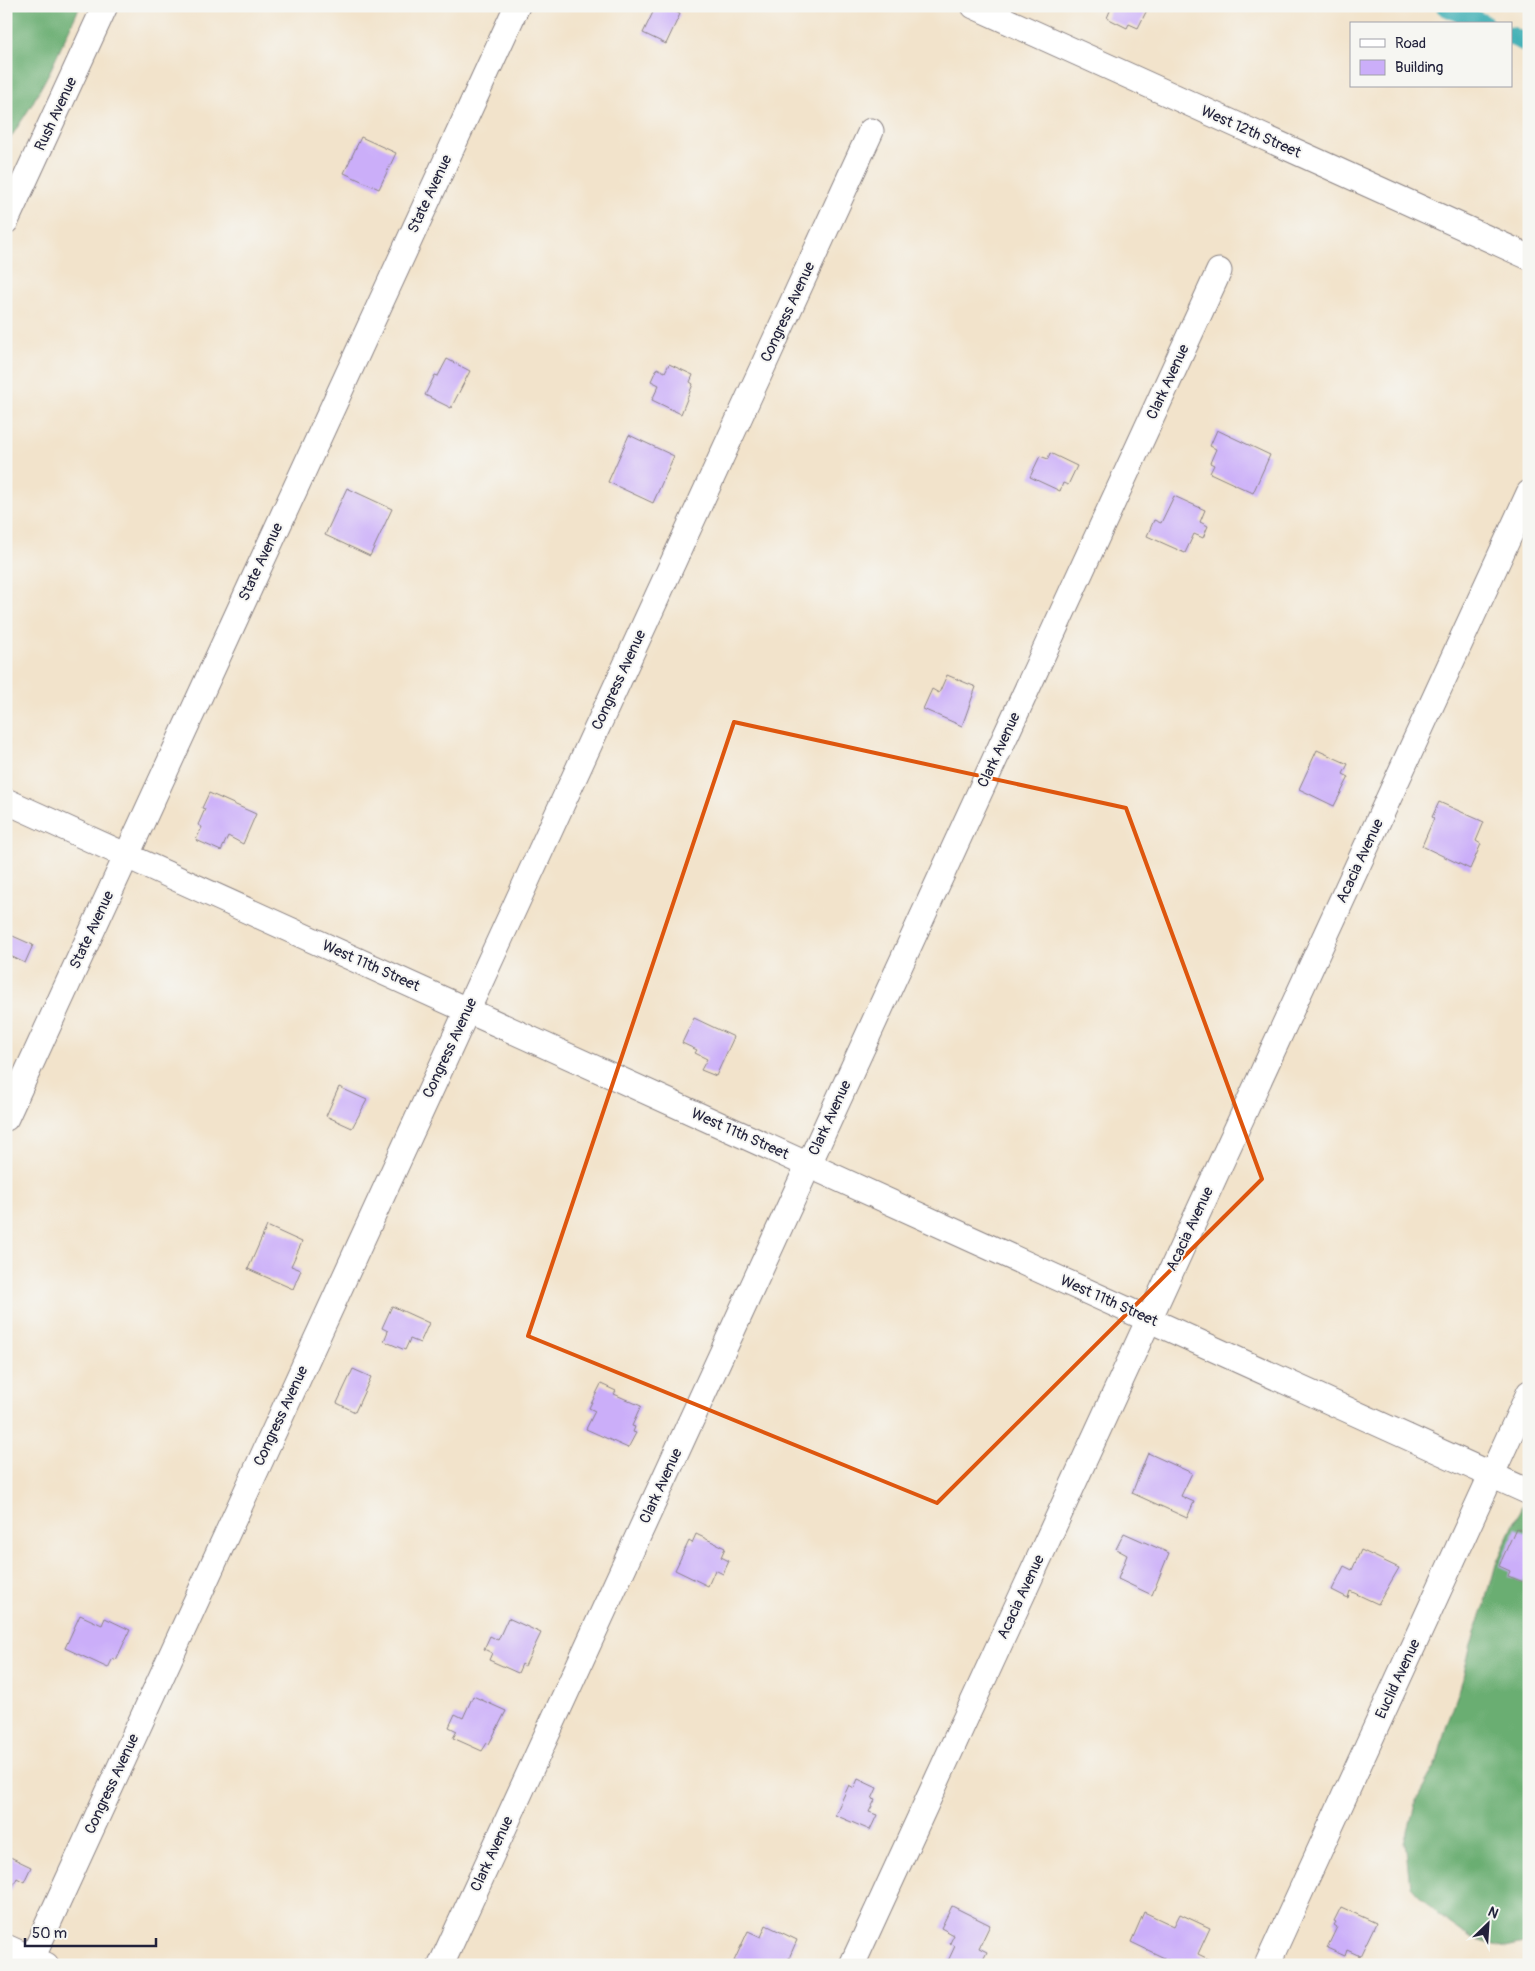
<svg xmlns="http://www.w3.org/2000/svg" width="1535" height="1971" viewBox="0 0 1535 1971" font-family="Pangolin,sans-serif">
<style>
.forest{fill:#6aae72;stroke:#466856}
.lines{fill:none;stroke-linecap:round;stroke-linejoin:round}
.canal{stroke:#3badb3;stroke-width:19}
.building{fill:#cbaef9}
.minor-casing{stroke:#8a8283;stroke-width:27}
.minor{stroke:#fff;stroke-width:25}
.marked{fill:none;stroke:#de560e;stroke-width:4;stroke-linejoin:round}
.labels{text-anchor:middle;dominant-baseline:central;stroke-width:4;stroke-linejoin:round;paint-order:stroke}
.street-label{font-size:15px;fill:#22223b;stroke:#f6f6f2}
</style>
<rect width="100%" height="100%" fill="#f6f6f2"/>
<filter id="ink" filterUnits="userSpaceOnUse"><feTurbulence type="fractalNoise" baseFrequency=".02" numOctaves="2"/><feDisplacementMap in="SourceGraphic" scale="10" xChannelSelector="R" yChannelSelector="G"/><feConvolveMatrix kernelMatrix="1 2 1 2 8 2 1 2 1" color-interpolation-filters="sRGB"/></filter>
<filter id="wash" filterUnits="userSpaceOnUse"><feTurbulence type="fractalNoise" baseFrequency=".0096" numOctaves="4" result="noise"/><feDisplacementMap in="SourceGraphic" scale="20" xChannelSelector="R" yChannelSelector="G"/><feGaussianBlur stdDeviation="1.12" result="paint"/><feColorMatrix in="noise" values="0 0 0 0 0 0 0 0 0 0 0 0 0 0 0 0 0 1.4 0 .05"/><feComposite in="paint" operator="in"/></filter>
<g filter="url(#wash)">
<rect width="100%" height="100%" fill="#f2e3cb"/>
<g class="forest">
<polygon points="6,6 80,6 51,69 31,106 6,145"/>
<polygon points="1522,1506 1529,1509 1529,1943 1506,1948 1472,1939 1438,1915 1410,1885 1405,1842 1416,1801 1436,1765 1447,1724 1461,1685 1471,1644 1485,1605 1496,1564"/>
</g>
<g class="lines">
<g class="canal">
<polyline points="1445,6 1484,24"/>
<polyline points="1511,36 1529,44"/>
</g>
</g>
<g id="blocks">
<g class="building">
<polygon points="656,6 663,6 680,14 666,44 643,33"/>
<polygon points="1112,6 1149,6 1138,28 1129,24 1127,28 1107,18"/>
<polygon points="361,137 396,153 379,189 344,173"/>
<polygon points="447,359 470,371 451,408 425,395 435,375 438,376"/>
<polygon points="669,364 693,375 690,382 693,384 681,414 652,400 659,385 651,381 657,368 665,372"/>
<polygon points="1217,430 1270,455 1253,493 1210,473 1214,465 1210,463 1216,449 1210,446"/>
<polygon points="629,435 674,456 653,503 608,482"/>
<polygon points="1050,453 1077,466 1068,485 1063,483 1060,491 1030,477 1040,456 1048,459"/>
<polygon points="347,488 392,509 370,556 325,535"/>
<polygon points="1174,496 1205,510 1200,522 1208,526 1203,538 1194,534 1185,553 1147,536 1154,520 1161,523"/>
<polygon points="947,675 976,687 962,726 923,709 932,689 939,693"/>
<polygon points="1317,750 1348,764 1343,774 1349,777 1334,806 1299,789"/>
<polygon points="209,793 256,814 243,844 228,836 221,851 196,840 202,827 198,825 205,809 202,808"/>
<polygon points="1439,802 1484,822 1476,841 1481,844 1470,869 1422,846 1434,818 1432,817"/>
<polygon points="6,933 33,945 25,963 6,954"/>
<polygon points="694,1018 734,1037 716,1076 701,1070 707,1059 695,1053 697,1050 682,1043"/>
<polygon points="339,1087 367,1100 352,1128 326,1116"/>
<polygon points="267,1226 302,1242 291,1266 301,1270 293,1289 248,1269"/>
<polygon points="392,1306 429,1323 420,1343 410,1339 405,1350 384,1341 388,1331 382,1328"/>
<polygon points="353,1369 371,1377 355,1412 337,1403"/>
<polygon points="601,1384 616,1391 614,1394 641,1406 632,1426 635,1427 633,1432 636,1433 628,1448 586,1429 595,1411 589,1408"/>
<polygon points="1148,1453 1192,1473 1181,1496 1194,1502 1187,1518 1132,1493"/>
<polygon points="1516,1528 1529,1534 1529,1579 1525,1577 1523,1582 1508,1576 1510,1571 1499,1566"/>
<polygon points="1124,1533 1169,1553 1152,1595 1118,1579 1127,1555 1116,1549"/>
<polygon points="696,1534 725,1548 721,1557 729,1561 723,1574 715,1570 708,1586 675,1570 689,1541 692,1543"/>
<polygon points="1361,1550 1399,1568 1378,1604 1350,1591 1348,1598 1332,1590 1344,1566 1352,1570"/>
<polygon points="80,1615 102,1625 105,1618 130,1630 116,1660 113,1658 108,1668 65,1648"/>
<polygon points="508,1618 541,1633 525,1666 522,1664 518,1673 489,1660 492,1653 484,1649 490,1636 498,1640"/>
<polygon points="473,1696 506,1711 489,1744 487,1743 482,1751 453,1738 457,1731 449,1727 455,1714 463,1718"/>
<polygon points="858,1779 877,1788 872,1799 875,1800 869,1812 877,1815 870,1830 835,1815 849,1785 854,1788"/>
<polygon points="6,1855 31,1867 24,1882 17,1878 6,1901"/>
<polygon points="952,1906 990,1925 979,1948 987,1952 981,1964 973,1960 971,1965 956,1965 948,1961 955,1946 950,1943 954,1935 941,1928"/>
<polygon points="1341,1907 1376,1923 1360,1956 1347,1950 1345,1956 1327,1948 1337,1927 1334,1925 1336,1922 1334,1921"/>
<polygon points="1144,1912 1174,1926 1180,1914 1210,1928 1198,1954 1221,1965 1179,1965 1131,1942"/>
<polygon points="766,1925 797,1940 786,1965 744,1965 734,1961 748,1931 761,1937"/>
</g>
</g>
</g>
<g filter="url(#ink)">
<use href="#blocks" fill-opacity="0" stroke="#8a8283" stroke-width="1"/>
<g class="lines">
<g class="minor-casing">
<g id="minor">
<polyline points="974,6 1529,257"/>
<polyline points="6,221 105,6"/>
<polyline points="6,801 1529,1492"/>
<polyline points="6,1118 517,6"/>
<polyline points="6,1947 46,1965"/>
<polyline points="29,1965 871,131"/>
<polyline points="441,1965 1219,271"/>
<polyline points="852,1965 1529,493"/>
<polyline points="1267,1965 1529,1393"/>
</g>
</g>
<use href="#minor" class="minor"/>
</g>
</g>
<path class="marked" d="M 734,722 L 1126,808 L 1262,1179 L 937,1503 L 528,1336 Z"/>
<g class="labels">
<g class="street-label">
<text transform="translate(56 114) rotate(-65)">Rush Avenue</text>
<text transform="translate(1251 132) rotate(24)">West 12th Street</text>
<text transform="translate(430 194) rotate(-65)">State Avenue</text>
<text transform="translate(788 312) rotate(-65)">Congress Avenue</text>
<text transform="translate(1168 382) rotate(-65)">Clark Avenue</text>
<text transform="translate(261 562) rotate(-65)">State Avenue</text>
<text transform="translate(619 680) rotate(-65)">Congress Avenue</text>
<text transform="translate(999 750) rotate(-65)">Clark Avenue</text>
<text transform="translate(1360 861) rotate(-65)">Acacia Avenue</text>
<text transform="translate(92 930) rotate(-65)">State Avenue</text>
<text transform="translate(371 966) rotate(24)">West 11th Street</text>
<text transform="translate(450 1048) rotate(-65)">Congress Avenue</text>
<text transform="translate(830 1118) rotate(-65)">Clark Avenue</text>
<text transform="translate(740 1134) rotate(24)">West 11th Street</text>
<text transform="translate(1190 1229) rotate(-65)">Acacia Avenue</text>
<text transform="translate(1109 1301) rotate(24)">West 11th Street</text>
<text transform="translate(281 1416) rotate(-65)">Congress Avenue</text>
<text transform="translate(661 1486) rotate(-65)">Clark Avenue</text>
<text transform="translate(1021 1597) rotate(-65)">Acacia Avenue</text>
<text transform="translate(1398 1679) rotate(-65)">Euclid Avenue</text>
<text transform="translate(112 1784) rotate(-65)">Congress Avenue</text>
<text transform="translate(492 1854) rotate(-65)">Clark Avenue</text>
</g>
</g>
<rect width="1535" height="1971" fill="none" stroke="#f6f6f2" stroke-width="25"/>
<rect x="1350" y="22" width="162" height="65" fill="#f6f6f2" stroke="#a1a1a9"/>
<rect x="1360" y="39" width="25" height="8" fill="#ffffff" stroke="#a1a1a9"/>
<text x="1395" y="48" font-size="15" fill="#22223b">Road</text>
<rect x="1360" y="60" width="25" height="15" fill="#cbaef9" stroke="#a1a1a9"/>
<text x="1395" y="72" font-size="15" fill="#22223b">Building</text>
<g transform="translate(1488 1924) rotate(25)" stroke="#f6f6f2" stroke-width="4" paint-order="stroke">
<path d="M0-4L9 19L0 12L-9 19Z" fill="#22223b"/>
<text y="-8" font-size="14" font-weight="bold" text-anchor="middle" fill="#22223b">N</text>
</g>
<path d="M25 1938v8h131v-8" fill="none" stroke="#22223b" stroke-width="2.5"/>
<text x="32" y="1938" font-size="15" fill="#22223b" stroke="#f6f6f2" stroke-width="4" paint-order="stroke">50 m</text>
</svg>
